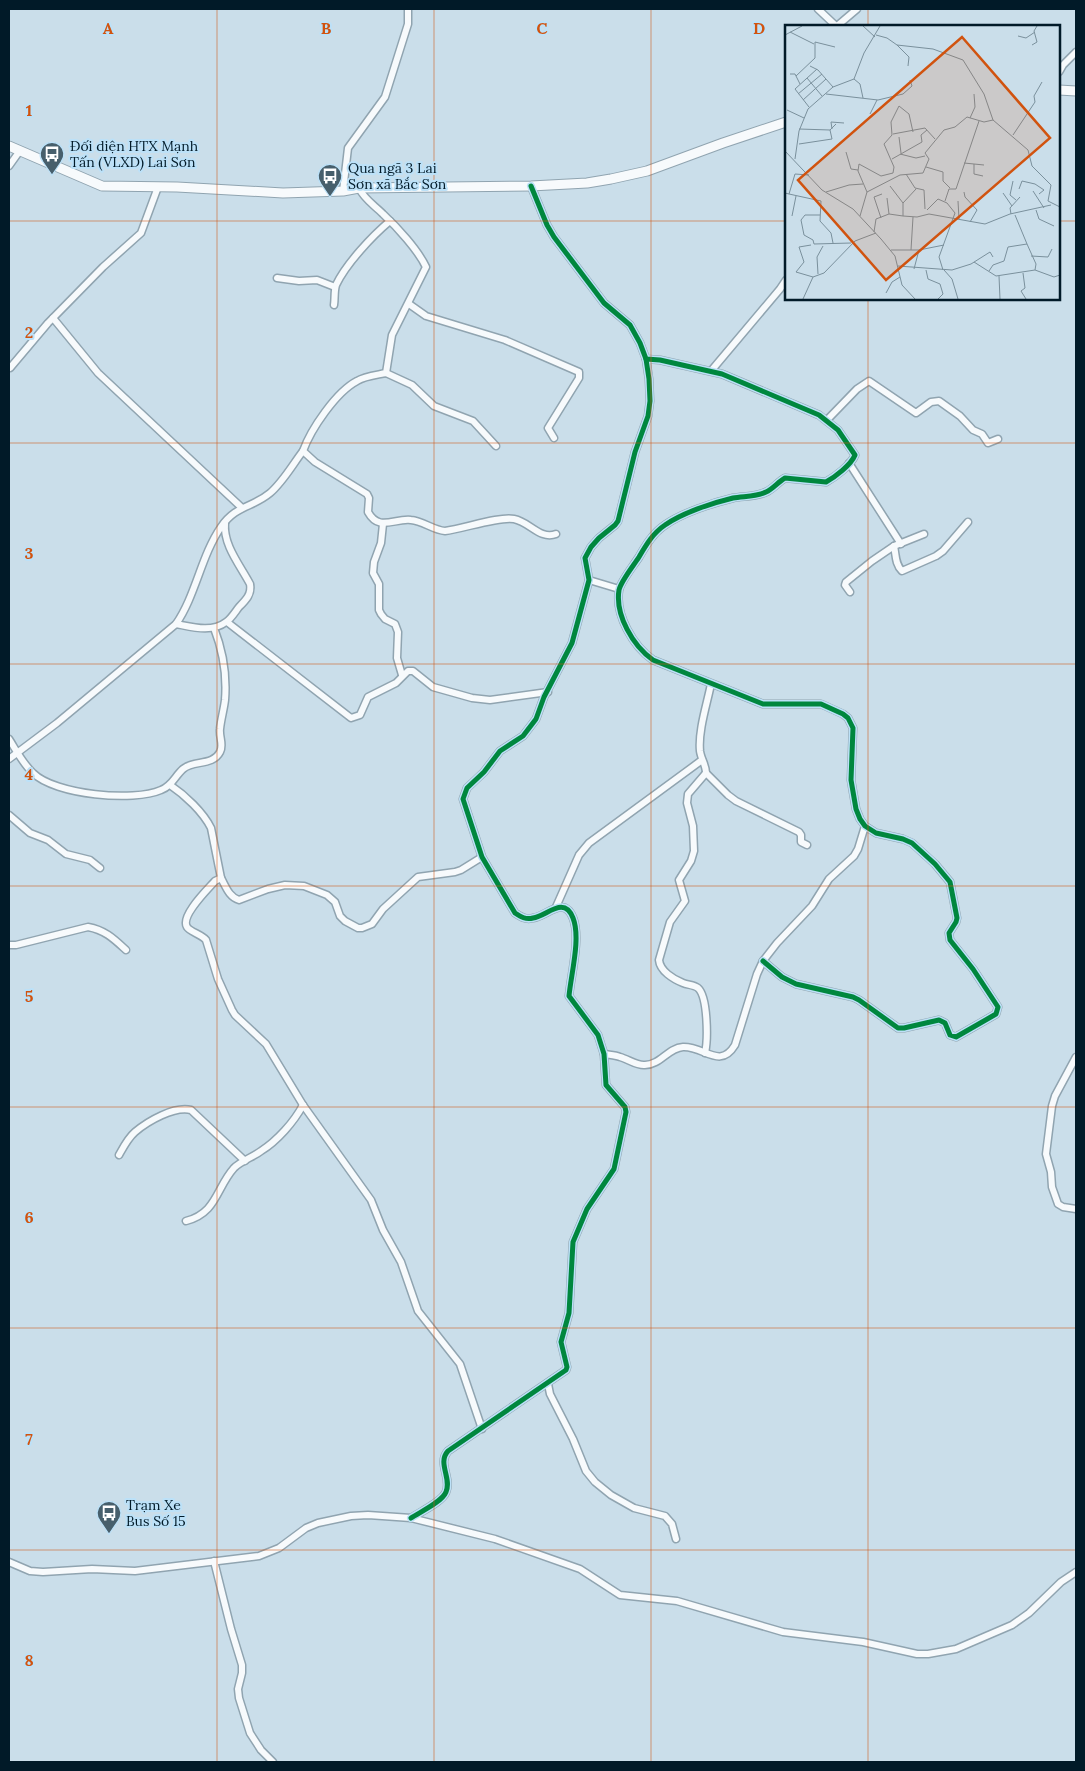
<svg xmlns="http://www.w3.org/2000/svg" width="1085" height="1771" viewBox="0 0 1085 1771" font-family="Lora,serif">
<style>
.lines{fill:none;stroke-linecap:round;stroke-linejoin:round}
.street-casing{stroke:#90a4b0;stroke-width:9}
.secondary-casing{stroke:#90a4b0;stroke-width:11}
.street{stroke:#f7fafc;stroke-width:6}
.secondary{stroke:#f7fafc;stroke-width:9}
.cycleway-casing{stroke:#bce1f8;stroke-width:8}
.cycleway{stroke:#00873e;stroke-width:5}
.grid{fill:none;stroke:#d1530f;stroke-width:1;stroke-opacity:0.55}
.labels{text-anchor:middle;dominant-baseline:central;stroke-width:4;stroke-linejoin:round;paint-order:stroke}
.poi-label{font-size:14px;fill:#011a28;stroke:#bce1f8;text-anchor:start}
.inset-road{fill:none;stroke:#7a909c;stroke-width:1}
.view{fill:#d1530f;fill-opacity:0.15;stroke:#d1530f;stroke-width:2.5}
.inset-edge{fill:none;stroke:#011a28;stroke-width:2.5}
.grid-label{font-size:16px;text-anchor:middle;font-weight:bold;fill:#d1530f;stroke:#bce1f8;stroke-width:4;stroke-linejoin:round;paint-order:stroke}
</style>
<rect width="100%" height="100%" fill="#cadeea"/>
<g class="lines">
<g class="street-casing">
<g id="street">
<polyline points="818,9 836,26"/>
<polyline points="837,26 857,9"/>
<polyline points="1059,72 1063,65 1076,52"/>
<polyline points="9,166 19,152"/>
<path d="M 531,186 L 547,225 L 554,237 L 604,303 L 630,325 L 640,343 L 646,359 L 660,360 L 722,374 L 819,415 L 838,430 L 855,455 C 851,465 835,477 826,482 L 785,478 C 778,482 773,489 766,492 C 756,497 743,496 733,498 C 712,503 682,513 665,525 C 653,533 646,545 639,557 C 634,565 621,581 619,590 C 615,615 633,646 653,660 L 763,704 L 821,704 L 843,714 L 848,718 L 853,728 L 851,780 L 856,809 L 860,819 L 865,826 L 876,833 L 903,839 L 912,843 L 935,864 L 950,882 L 957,918 L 956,922 L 949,933 L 950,940 L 973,969 L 998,1007 L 996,1014 L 956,1037 L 950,1035 L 945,1023 L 939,1020 L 904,1028 L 898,1028 L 859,1000 L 853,997 L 796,984 L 782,977 L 763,961"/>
<path d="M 359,188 C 364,199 374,205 383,214 C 397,227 418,250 426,267 L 392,335 L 386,373 C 377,375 365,376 357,381 C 336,392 311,429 303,451 L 315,462 L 367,494 L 369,498 L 368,512 C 379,532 394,518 411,520 C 423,521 433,530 445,531 C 463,529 499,516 514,519 C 530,522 540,540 556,534"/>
<polyline points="343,191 348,148 385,97 408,24 408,9"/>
<polyline points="277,278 299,281 317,280 335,287"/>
<polyline points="409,304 426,316 505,340 579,372 579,378 548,428 554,438"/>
<path d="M 334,305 C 335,299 334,291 336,285 C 346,264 372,236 390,221"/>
<polyline points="53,318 98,373 241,507"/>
<polyline points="9,367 10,368 48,323 103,267 141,233 158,187"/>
<polyline points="711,371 780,289 786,280"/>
<polyline points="386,373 412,385 434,406 473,421 496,446"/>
<polyline points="827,420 857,389 869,381 916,413 931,402 939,401 960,416 973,430 982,434 988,443 998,439"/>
<polyline points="849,463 901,544"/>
<polyline points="383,524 381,543 374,562 373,573 379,584 379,610 381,614 385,619 395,624 398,632 397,658 402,675"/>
<path d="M 894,546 C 896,555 895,564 902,571 L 936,556 L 943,551 L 968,522"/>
<polyline points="589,580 619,589"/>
<polyline points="850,592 845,585 846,582 872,561 894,546 924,534"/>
<polyline points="227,622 351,718 360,715 368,697 396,683 408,671 413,671 433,687 472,698 490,700 548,692"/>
<path d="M 176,624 C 192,627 212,633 226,622 C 231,619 235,612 239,607 C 246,600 252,594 250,584 C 240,565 223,545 225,523"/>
<path d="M 9,739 C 16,750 23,764 33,773 C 55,795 134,802 161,790 C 172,786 175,776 183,769 C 193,760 213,766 220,752 C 224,745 219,737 220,729 C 221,719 224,709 225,700 C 227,675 223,651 214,628"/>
<path d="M 9,759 L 57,723 L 176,624 C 196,595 201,556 221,527 C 236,505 252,508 270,493 C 283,482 293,464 303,451"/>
<polyline points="706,773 728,795 736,801 799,832 801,835 801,842 807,845"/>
<path d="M 170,785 C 185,795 203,812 211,828 L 221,878 L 215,881 C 208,889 180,916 187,927 C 190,932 201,934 206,940 L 218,979 L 232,1010 L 235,1015 L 266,1044 L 303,1105 L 371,1200 L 383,1230 L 401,1262 L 418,1311 L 460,1364 L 482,1429"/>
<polyline points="9,815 30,833 48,840 66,854 90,860 100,868"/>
<path d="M 221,878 C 226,887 229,897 239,900 L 268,889 L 285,885 L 304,886 L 327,895 L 335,902 L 340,916 L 345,921 L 358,928 L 362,928 L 372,924 L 383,909 L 418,877 L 455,872 L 461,870 L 482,857"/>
<polyline points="556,907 579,855 589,843 702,760"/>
<path d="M 9,945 L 16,945 L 88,927 C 105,930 114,939 126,950"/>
<path d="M 705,1053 C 708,1040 708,997 698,988 C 694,985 688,985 683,983 C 673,979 660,971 659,960 L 670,922 L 685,901 L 679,880 L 691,861 L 694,851 L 693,826 L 687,803 L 688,794 L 706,773 C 706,765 701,759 700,751 C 698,731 707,704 711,684"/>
<path d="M 604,1054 C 609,1055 615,1055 620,1057 C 628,1059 637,1066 645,1065 C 660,1065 668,1048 683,1047 C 704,1046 720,1070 735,1045 L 757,974 L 763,961 L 777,943 L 812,906 L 829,879 L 854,856 L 858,849 L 865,826"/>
<polyline points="1076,1057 1055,1096 1052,1106 1046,1154 1051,1172 1052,1187 1058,1204 1063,1207 1076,1209"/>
<path d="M 119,1155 C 124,1146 128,1138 135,1132 C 148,1121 174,1106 191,1110 L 245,1161"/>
<path d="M 186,1221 C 217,1213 216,1188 234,1168 C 241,1161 253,1157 261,1151 C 277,1141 294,1122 303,1105"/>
<polyline points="548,1384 550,1394 573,1439 586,1471 595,1482 611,1495 634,1508 665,1516 672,1524 676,1539"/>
<path d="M 411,1518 C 420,1512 442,1502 446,1492 C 452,1478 437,1463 448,1451 L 566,1370 L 567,1367 L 561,1342 L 569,1313 L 573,1242 L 587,1209 L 614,1169 L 626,1112 L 625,1107 L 606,1085 L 604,1054 L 598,1035 L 569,996 C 571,974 581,938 573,918 C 564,895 547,916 533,918 C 526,920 521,917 515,913 L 482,857 L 463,799 L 467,788 L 484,772 L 500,751 L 523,736 L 536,719 L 544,697 L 572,643 L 589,580 L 585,558 L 591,547 L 599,538 L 615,525 L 618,521 L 635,452 L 648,416 L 650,401 L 649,379 L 646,359"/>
<polyline points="214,1561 231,1629 242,1665 242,1673 238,1689 239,1698 250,1733 261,1750 273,1762"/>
<polyline points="9,1562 30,1571 43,1572 92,1569 135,1571 259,1556 279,1548 306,1528 318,1523 351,1516 368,1515 411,1518 495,1539 580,1569 620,1595 677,1601 783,1632 863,1642 917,1654 928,1654 956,1649 1012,1625 1029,1613 1061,1582 1076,1572"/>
</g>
</g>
<g class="secondary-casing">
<g id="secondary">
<polyline points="1059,90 1076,91"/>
<polyline points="9,146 102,186 177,187 283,193 343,191 359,188 531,186 587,183 611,179 647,171 723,143 786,122"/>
</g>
</g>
<use href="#street" class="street"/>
<use href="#secondary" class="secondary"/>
<g class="cycleway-casing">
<g id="cycleway">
<path d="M 531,186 L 547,225 L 554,237 L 604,303 L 630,325 L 640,343 L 646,359 L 660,360 L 722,374 L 819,415 L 838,430 L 855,455 C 851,465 835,477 826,482 L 785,478 C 778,482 773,489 766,492 C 756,497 743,496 733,498 C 712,503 682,513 665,525 C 653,533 646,545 639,557 C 634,565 621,581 619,590 C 615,615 633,646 653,660 L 763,704 L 821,704 L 843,714 L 848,718 L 853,728 L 851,780 L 856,809 L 860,819 L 865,826 L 876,833 L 903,839 L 912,843 L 935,864 L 950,882 L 957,918 L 956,922 L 949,933 L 950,940 L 973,969 L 998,1007 L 996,1014 L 956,1037 L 950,1035 L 945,1023 L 939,1020 L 904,1028 L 898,1028 L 859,1000 L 853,997 L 796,984 L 782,977 L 763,961"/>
<path d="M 411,1518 C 420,1512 442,1502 446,1492 C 452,1478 437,1463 448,1451 L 566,1370 L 567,1367 L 561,1342 L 569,1313 L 573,1242 L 587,1209 L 614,1169 L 626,1112 L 625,1107 L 606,1085 L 604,1054 L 598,1035 L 569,996 C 571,974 581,938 573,918 C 564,895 547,916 533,918 C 526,920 521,917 515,913 L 482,857 L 463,799 L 467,788 L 484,772 L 500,751 L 523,736 L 536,719 L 544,697 L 572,643 L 589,580 L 585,558 L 591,547 L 599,538 L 615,525 L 618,521 L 635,452 L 648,416 L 650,401 L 649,379 L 646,359"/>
</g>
</g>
<use href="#cycleway" class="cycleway"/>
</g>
<path class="grid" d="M 217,9 L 217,1762M 434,9 L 434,1762M 651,9 L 651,1762M 868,9 L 868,26M 9,221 L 786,221M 1059,221 L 1076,221M 868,299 L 868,1762M 9,443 L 1076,443M 9,664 L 1076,664M 9,886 L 1076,886M 9,1107 L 1076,1107M 9,1328 L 1076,1328M 9,1550 L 1076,1550"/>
<defs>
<g id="bus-pin" transform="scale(1.25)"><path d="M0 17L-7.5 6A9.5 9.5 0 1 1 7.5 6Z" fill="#475f6c" stroke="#bce1f8"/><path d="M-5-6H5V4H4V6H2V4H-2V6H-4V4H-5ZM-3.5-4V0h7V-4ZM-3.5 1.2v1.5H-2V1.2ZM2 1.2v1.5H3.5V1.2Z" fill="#fff"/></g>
</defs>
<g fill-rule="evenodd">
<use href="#bus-pin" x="52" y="154"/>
<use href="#bus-pin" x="330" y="176"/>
<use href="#bus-pin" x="109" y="1513"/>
</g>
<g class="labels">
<g class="poi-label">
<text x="70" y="146">Đối diện HTX Mạnh<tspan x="70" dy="16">Tấn (VLXD) Lai Sơn</tspan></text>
<text x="348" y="168">Qua ngã 3 Lai<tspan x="348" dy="16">Sơn xã Bắc Sơn</tspan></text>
<text x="126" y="1505">Trạm Xe<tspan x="126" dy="16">Bus Số 15</tspan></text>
</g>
</g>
<g transform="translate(785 25)">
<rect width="275" height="275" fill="#cadeea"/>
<path class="inset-road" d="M 78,1 L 90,12M 5,7 L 29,19M 0,10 L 17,1M 91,10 L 102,13 L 112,20 L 148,24 L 178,35 L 199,69 L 208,95 L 243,125 L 247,141 L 266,160 L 263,176 L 275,182M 233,11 L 241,13 L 250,7M 112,20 L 124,32 L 123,41M 247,20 L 252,17 L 249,6 L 252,1M 25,41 L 33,45 L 48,62M 5,49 L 10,49 L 15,59M 11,51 L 30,33 L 30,17 L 50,22M 22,53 L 37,71M 69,54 L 75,59 L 78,73M 13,69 L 37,49M 41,69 L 93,75 L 118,69 L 127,61 L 125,55M 18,75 L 41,54M 24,82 L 10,64 L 32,44M 2,85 L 19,93M 85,89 L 92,75M 185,93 L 190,82 L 189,69M 14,104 L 45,105 L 51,99M 47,104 L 46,97 L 59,98M 108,109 L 140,103 L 150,114M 228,110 L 250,77 L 249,71 L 257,57M 114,112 L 116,128M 14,119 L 47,114 L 45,105M 0,126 L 37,165 L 68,184 L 96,214 L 110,231 L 117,260 L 130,274M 61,127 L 66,144 L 73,145M 115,129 L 131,133 L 140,131M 10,134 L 14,106 L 23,84 L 48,62 L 69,54 L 79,28 L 95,1M 107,134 L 137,117 L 136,110 L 142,105M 179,138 L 199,140M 189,139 L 189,149 L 198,151M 141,142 L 158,147 L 158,156 L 165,163M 121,149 L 130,163 L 139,165 L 140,184M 228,156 L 225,170 L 231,175M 234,164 L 237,156 L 250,159 L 259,165 L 254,169M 248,166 L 259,183M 41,167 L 64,160 L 78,159M 82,167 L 115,150 L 138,148 L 144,134 L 140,128 L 159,105 L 170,102 L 182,92 L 199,97 L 208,95M 179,167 L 180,172 L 192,185 L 185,197M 0,168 L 4,169 L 10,149 L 24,150M 218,168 L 227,181M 4,169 L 36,176 L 35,196 L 46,208 L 48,218M 102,173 L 104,189M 160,176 L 164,164 L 171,164 L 194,96M 173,176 L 174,194M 118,178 L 131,164M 142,185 L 153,174 L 162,178 L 170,188 L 154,232 L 158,245M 251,185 L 254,194 L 269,201M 226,189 L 225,183 L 235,172M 35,190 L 20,190 L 16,195 L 19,210 L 28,215 L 29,219 L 66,218M 7,191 L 11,171M 75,191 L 82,167 L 73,146 L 74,139 L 96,151 L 108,148 L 109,142 L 99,119 L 107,110 L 106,97 L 114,81 L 124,89 L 128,107M 118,191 L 132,192 L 144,189 L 200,199 L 225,189 L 266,180M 96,193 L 89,172 L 97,169M 89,207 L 91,194 L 104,189 L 118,191 L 118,178 L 105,161M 242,219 L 251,239 L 250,245M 26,220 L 14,222 L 19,237 L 11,247 L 28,252M 106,225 L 134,225 L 129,244M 126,225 L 128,192M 134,225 L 159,220M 246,231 L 263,232 L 267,224M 189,237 L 211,251 L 250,245 L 269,252 L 275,250M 113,241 L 167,245 L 186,239 L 205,227 L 208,232M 141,245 L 143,254 L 155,259 L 158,269 L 153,274M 159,245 L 167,254 L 173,274M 204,246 L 208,240 L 219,236 L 223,222 L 242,219 L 230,190M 238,248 L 240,263 L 236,266 L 241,274M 33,249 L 32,232 L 38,221M 214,251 L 215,274M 101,268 L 107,257 L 115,252M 18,274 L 28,252 L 39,248 L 70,216 L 91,208"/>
<path class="view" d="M 177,12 L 265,113 L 101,255 L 13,155 Z"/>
<rect width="275" height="275" class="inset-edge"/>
</g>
<g class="grid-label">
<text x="108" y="34">A</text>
<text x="326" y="34">B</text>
<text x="542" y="34">C</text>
<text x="759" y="34">D</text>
<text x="29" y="116">1</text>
<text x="29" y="338">2</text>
<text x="29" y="559">3</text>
<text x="29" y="780">4</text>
<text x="29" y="1002">5</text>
<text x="29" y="1223">6</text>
<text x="29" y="1445">7</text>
<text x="29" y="1666">8</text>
</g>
<rect width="1085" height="1771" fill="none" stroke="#011a28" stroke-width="20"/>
</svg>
